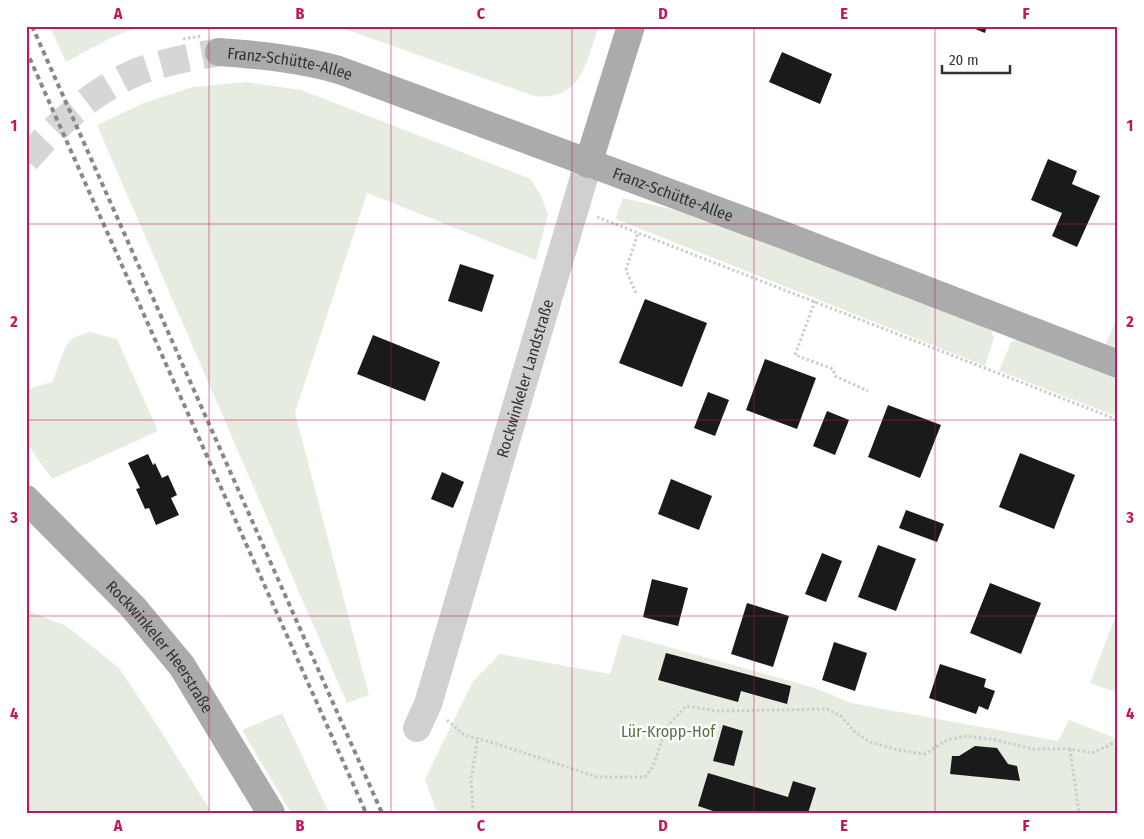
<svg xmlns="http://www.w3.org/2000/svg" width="1144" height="839" viewBox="0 0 1144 839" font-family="'Fira Sans Condensed',sans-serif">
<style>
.green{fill:#e6ecdf}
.building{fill:#1a1a1a}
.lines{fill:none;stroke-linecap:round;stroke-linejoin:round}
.major-tunnel{stroke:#d6d6d6;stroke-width:28;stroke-dasharray:28 14;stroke-linecap:butt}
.path{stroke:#cdcdcd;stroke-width:3;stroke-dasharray:2.5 2.5;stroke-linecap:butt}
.minor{stroke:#d0d0d0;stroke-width:28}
.major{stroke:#ababab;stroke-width:28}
.rail{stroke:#888;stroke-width:4;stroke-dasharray:5 4;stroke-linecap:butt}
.grid{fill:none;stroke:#c2185b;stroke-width:1;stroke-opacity:0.55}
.labels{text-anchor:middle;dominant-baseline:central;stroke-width:5;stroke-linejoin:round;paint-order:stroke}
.street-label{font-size:16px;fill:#333;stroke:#fff}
.park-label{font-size:16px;fill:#56703f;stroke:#fff}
.neatline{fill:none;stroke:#c2185b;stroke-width:2}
.grid-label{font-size:16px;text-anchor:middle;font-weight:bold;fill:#c2185b}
</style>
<rect width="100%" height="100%" fill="#fff"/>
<g class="green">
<polygon points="50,26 140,26 110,38 66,62"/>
<path d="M 336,26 L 599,26 C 585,63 583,101 534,96 Z"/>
<polygon points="246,82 301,90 531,179 541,196 548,214 536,260 367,193 295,413 369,695 347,703 97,125 144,103 193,87"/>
<polygon points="623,198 717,220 989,325 994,338 985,366 618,220 616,217"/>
<polygon points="1118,315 1118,354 1104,348"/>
<path d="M 89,332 L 117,339 L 158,431 L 52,479 L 31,449 L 26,439 L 26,392 L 34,387 L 52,382 C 59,369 62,347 73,338 C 77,336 84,334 89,332 Z"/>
<polygon points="1024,337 1118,373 1118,417 999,371 1011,342"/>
<polygon points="26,610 66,626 119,668 157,725 212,813 26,813"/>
<polygon points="1116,615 1118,616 1118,693 1090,683"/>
<polygon points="622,634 815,688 851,703 1058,741 1069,720 1118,739 1118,813 437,813 425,779 473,681 500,654 610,674"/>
<polygon points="282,713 329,813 291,813 242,730"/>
</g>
<g class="building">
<polygon points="968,26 987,26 985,33"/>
<polygon points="782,52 832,74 820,104 769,82"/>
<polygon points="1048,159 1077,171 1072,184 1100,196 1077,247 1052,236 1062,213 1031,200"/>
<polygon points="460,264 494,275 482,312 448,301"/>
<polygon points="645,299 707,323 682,387 619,363"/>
<polygon points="373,335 440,362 425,401 357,374"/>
<polygon points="765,359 816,378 797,429 746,410"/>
<polygon points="708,392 729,400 715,436 694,428"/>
<polygon points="888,405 941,425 920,478 868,457"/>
<polygon points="827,411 849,420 835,455 813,446"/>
<polygon points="1020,453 1075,475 1054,529 999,507"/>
<polygon points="148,454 153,465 155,463 162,478 168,475 177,495 171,498 179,515 156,525 149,508 145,509 136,489 140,488 128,463"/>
<polygon points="442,472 464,482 453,508 431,499"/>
<polygon points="671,479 712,496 699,530 658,514"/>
<polygon points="906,510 944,524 937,542 899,528"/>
<polygon points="878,545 916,559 896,611 858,597"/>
<polygon points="822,553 842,561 826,602 805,594"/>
<polygon points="652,579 688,588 678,626 643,617"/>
<polygon points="990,583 1041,603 1021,654 970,633"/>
<polygon points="747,603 789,616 773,667 731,654"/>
<polygon points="834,642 867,653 855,691 822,680"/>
<polygon points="666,653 791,686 787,704 741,691 738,702 658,680"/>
<polygon points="940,664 986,679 984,687 995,691 988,710 979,706 976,714 929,698"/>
<polygon points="723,725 743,731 734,766 713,761"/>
<polygon points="975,746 997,748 1008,764 1017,766 1020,781 950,774 952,756 959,756"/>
<polygon points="708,773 788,797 793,781 816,788 808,813 719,813 698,806"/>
</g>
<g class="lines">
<path class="major-tunnel" d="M 26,160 C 57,124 92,91 137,72 C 163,62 192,57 219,52"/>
<g class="path">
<polyline points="183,39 201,36"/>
<polyline points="597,217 1118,420"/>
<polyline points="636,293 626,270 638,233"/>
<polyline points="815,301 795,355 833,369 835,376 868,391"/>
<polyline points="447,720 464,735 494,743 597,777 645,777 653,766 667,726 686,706 717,711 827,709 841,716 855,732 870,742 898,750 925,754 947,740 967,736 996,740 1033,749 1070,749 1092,753 1118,741"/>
<polyline points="1070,749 1079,813"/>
<polyline points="473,813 471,779 478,738"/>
</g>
<path class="minor" id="s1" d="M 417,728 L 428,704 L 588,164"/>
<g class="major">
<path id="s2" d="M 219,52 C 260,55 300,59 339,70 L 786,236 L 1118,364"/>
<polyline points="588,164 631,26"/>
<path id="s3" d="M 26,499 L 133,607 L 182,666 L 271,813"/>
</g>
<g class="rail">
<polyline points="32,26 382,813"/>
<polyline points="26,50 366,813"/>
</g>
</g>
<path class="grid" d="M 209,26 L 209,813M 391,26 L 391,813M 572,26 L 572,813M 754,26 L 754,813M 935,26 L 935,813M 26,224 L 1118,224M 26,420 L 1118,420M 26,616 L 1118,616"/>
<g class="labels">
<g class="street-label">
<text stroke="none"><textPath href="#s2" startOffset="72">Franz-Schütte-Allee</textPath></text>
<text stroke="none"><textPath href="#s2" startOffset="478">Franz-Schütte-Allee</textPath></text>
<text stroke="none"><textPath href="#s1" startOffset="366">Rockwinkeler Landstraße</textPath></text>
<text stroke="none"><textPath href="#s3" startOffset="200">Rockwinkeler Heerstraße</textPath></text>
</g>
<g class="park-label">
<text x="668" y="731">Lür-Kropp-Hof</text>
</g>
</g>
<rect width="1144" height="839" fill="none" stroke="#ffffff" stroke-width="55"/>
<path d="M942 65v8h68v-8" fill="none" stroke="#333333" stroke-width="2.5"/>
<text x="949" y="65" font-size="15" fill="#333333" stroke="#ffffff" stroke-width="4" paint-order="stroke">20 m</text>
<rect x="28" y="28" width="1088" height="784" class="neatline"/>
<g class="grid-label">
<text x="118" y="19">A</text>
<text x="300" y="19">B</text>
<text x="481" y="19">C</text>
<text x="663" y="19">D</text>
<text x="844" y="19">E</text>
<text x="1026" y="19">F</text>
<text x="14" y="131">1</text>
<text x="1130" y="131">1</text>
<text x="14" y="327">2</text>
<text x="1130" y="327">2</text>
<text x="14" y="523">3</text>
<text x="1130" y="523">3</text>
<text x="14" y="719">4</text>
<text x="1130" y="719">4</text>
<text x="118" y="831">A</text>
<text x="300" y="831">B</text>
<text x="481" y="831">C</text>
<text x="663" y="831">D</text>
<text x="844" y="831">E</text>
<text x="1026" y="831">F</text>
</g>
</svg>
